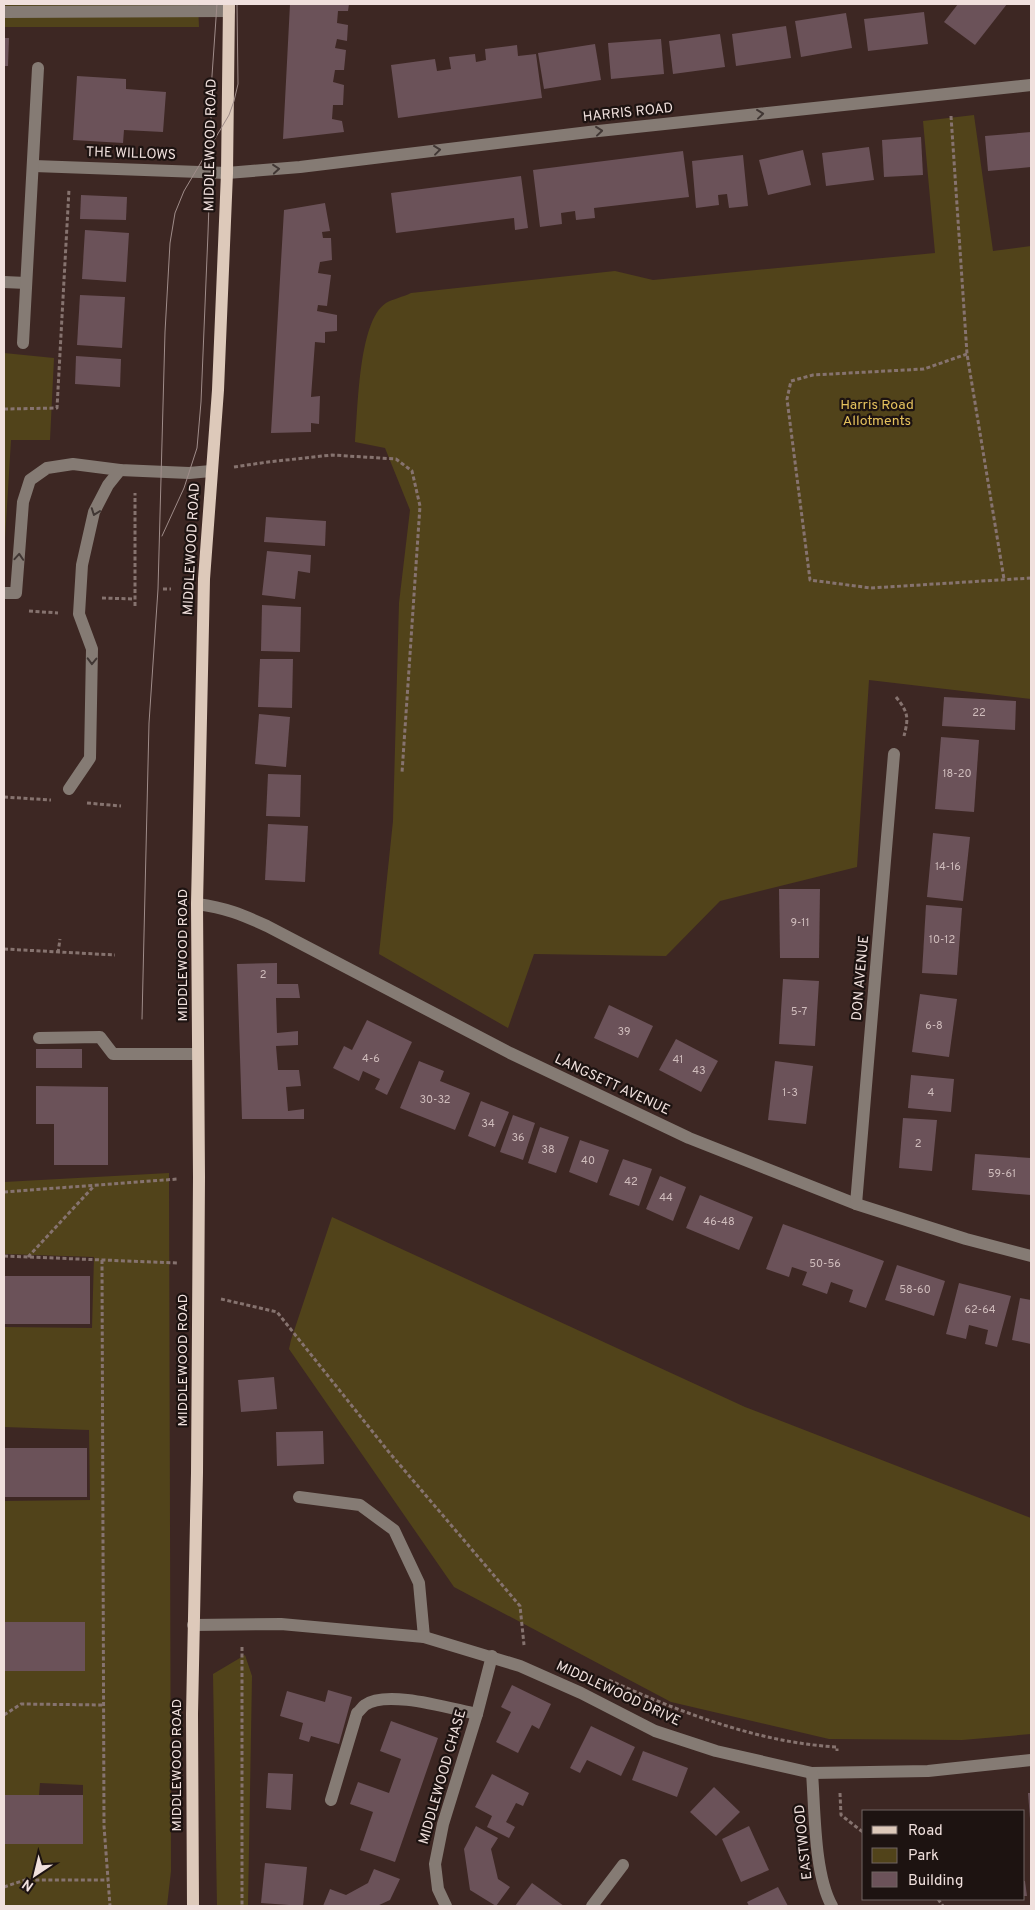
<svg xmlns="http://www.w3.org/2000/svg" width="1035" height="1910" viewBox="0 0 1035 1910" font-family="Overpass,sans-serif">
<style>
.green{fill:#51431a}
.building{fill:#6b5259}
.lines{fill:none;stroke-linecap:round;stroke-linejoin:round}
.path{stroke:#86736f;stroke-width:3;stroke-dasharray:4 2.5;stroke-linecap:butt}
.minor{stroke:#857b74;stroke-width:12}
.major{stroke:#ddc9ba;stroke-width:12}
.tram{stroke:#9f8c89;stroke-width:1}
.oneway{stroke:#413734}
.labels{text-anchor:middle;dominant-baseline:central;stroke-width:4.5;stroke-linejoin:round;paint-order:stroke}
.number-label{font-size:11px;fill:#cfbcbc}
.street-label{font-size:14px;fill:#f0e0dd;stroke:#1d1311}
.park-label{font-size:14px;fill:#e4c15d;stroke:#1d1311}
</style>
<rect width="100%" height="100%" fill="#3d2723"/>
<g class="green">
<polygon points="4,4 198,4 199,27 4,27"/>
<path d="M 974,115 L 993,251 L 1031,246 L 1031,699 L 869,680 L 857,867 L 720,901 L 666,956 L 534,954 L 508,1028 L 379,954 L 393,821 L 399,603 L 410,510 L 385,448 L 355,442 C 358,411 358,321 386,303 C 393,299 403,297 411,293 L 615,271 L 653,280 L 935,253 L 923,121 Z"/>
<polygon points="4,353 54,358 50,440 11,440 4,556"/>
<polygon points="169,1173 171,1871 167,1906 4,1906 4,1842 83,1844 83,1785 40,1783 39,1795 4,1795 4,1671 85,1670 85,1622 4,1622 4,1501 90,1500 89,1430 4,1427 4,1327 92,1328 94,1257 4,1254 4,1182"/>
<polygon points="332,1217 745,1407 1031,1518 1031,1734 962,1740 829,1739 671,1702 454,1587 289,1349 291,1340"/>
<polygon points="245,1655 252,1676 248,1906 217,1906 213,1674"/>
</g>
<g class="building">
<polygon points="290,4 349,4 348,11 338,11 337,23 348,25 347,41 337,39 335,48 346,50 344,70 335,70 333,82 344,85 343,105 333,105 332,119 342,121 344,132 283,139"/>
<polygon points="958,4 1007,4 975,45 944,22"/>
<polygon points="924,12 928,44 868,51 864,19"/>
<polygon points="846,13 852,48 801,57 795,21"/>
<polygon points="786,26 791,58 736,66 732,34"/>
<polygon points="720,34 725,67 673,74 669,41"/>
<polygon points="4,38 9,38 8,66 4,66"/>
<polygon points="661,39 664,74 611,79 608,43"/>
<polygon points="595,44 601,80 544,89 538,53"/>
<polygon points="517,45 518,56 536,54 542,98 398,118 391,65 435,59 437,71 451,69 449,57 475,54 476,62 486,60 485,49"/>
<polygon points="77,76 126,79 126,89 166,92 163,132 124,130 123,143 73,140"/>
<polygon points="1031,132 1031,167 988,171 985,136"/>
<polygon points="921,137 923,175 884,177 882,140"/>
<polygon points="869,147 874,180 826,186 822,153"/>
<polygon points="803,150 811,185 768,195 759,160"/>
<polygon points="683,151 689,197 594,208 595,218 576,220 575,211 561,213 562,224 540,227 533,170"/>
<polygon points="743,155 748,206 729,208 727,194 718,195 719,205 696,208 692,161"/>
<polygon points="521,176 528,228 515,230 514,218 396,233 391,193"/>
<polygon points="81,195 127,197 126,220 80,219"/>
<polygon points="325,203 330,231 322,232 323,238 331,238 332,260 320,262 318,273 331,275 327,306 318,305 317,311 337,315 337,331 325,332 325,343 315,342 311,397 320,396 319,424 311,423 311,432 271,433 284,210"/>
<polygon points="85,230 129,233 126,282 82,279"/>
<polygon points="80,295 125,297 122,348 77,345"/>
<polygon points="76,356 121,359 120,387 75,384"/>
<polygon points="266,517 326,521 325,546 264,542"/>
<polygon points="267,551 311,555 310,573 298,571 295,599 262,595"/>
<polygon points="262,605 301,607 300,652 261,651"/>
<polygon points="260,659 293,659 292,708 258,707"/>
<polygon points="944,697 1016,701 1015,730 942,726"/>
<polygon points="259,714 290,717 286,767 255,764"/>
<polygon points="941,737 979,740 974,812 935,809"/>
<polygon points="268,774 301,775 300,817 266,816"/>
<polygon points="268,824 308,826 305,882 265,880"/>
<polygon points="933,833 970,837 963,901 927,897"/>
<polygon points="779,889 820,889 819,958 780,958"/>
<polygon points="926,905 962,908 957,975 922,973"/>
<polygon points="277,963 277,984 298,984 300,998 276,998 277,1033 298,1031 298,1045 276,1046 278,1070 299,1070 301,1086 286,1087 288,1111 304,1109 304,1119 242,1119 237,964"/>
<polygon points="783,979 819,981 815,1046 779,1044"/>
<polygon points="920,994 957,999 949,1057 912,1052"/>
<polygon points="609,1005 653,1026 638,1058 594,1038"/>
<polygon points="367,1020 412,1042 387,1095 375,1089 380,1079 363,1071 359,1081 333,1068 344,1046 352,1050"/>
<polygon points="676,1039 718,1061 701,1092 659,1070"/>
<rect x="36" y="1049" width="46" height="19"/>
<polygon points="419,1061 444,1071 440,1081 470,1093 455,1130 400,1108"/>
<polygon points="775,1061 813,1066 806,1124 768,1120"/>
<polygon points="911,1075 954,1079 951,1112 908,1108"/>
<polygon points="36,1086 108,1087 108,1165 54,1165 54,1124 36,1124"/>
<polygon points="481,1101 509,1112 495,1147 468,1136"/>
<polygon points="513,1115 535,1123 523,1160 500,1152"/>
<polygon points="903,1118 937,1120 932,1171 899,1168"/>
<polygon points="540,1127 569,1137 556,1173 528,1163"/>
<polygon points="580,1140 609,1150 597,1183 569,1172"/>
<polygon points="975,1154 1031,1158 1031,1195 972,1190"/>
<polygon points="623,1159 652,1169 639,1206 609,1195"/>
<polygon points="660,1176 686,1187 673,1221 646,1209"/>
<polygon points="700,1195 753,1217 739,1250 686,1228"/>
<polygon points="783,1224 884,1261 866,1308 849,1302 853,1290 831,1282 827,1294 802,1285 807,1272 792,1267 789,1277 766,1269"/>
<polygon points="897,1265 945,1281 934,1316 885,1300"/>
<rect x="4" y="1276" width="86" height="48"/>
<polygon points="959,1283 1011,1296 997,1347 985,1344 988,1330 969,1325 966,1339 946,1334"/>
<polygon points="1020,1298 1031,1300 1031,1344 1012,1340"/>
<polygon points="274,1377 277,1409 241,1412 238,1380"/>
<polygon points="323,1431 324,1464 277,1466 276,1432"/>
<rect x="4" y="1448" width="83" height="49"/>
<rect x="4" y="1622" width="81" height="49"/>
<polygon points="512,1685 551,1704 539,1729 532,1725 518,1753 496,1742 511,1712 501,1707"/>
<polygon points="328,1690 352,1697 339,1744 311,1736 309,1742 299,1739 303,1723 280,1716 287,1691 325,1702"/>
<polygon points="391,1721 438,1738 395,1862 360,1850 373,1812 350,1804 358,1782 389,1793 401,1759 380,1751"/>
<polygon points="591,1726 635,1747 621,1776 587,1760 580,1773 570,1768"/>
<polygon points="643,1751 688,1768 677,1797 632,1780"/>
<polygon points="268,1773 293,1774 291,1810 266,1808"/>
<polygon points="492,1774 529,1793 523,1806 516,1803 506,1822 515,1827 509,1838 487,1827 492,1816 475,1807"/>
<polygon points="714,1787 740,1812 716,1836 690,1812"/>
<polygon points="1028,1793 1031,1793 1031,1818 1030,1819"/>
<rect x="4" y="1795" width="79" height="49"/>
<polygon points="476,1826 498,1838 491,1849 498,1879 510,1887 496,1906 470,1890 464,1849"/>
<polygon points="749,1826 769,1870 741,1882 722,1839"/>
<polygon points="265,1863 307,1867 303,1906 261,1903"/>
<polygon points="374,1869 400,1879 390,1900 377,1906 323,1906 330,1889 346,1895 368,1883"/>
<polygon points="1024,1881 1025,1881 1027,1896 1024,1896"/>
<polygon points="532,1883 564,1906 515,1906"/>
<polygon points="778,1887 788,1906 749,1906 747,1902"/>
</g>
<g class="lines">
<g class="path">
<polyline points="951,116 967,354 1004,579"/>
<polyline points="967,354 924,369 813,375 791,381 787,399 810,580 871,588 1031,578"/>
<polyline points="4,409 57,408 69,189"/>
<polyline points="234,467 268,462 332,455 396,459 412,471 420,506 402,773"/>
<polyline points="163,589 171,589"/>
<polyline points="102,598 134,599"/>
<polyline points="135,606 135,493"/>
<polyline points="29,611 58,613"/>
<path d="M 896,697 C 908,712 909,717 904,736"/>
<polyline points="4,797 51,800"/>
<polyline points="87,803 121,806"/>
<polyline points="4,949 115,955"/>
<polyline points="58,953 60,939"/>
<polyline points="4,1192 178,1179"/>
<polyline points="4,1256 177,1263"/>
<polyline points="28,1257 94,1186"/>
<polyline points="102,1260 104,1826 110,1906"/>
<polyline points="221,1299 277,1312 388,1451 520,1606 524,1645"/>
<polyline points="242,1647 242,1906"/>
<path d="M 609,1680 C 679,1712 760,1743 837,1747 L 837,1751"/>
<polyline points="4,1715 21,1704 104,1705"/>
<polyline points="840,1793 841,1815 864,1833"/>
<polyline points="4,1887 25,1880 108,1880"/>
<polyline points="938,1899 943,1906"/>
</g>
<g class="minor">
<polyline points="4,12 229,11"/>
<polyline points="34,166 227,173 300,167 589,132 1031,85"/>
<polyline points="4,282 26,283"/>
<polyline points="23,343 38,68"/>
<polyline points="4,593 16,593 23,502 30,480 47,468 73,464 120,470 189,473 211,471"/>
<polyline points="69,789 90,758 92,649 79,614 82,565 94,512 108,485 120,470"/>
<path d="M 197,904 C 226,908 241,914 267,926 L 510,1053 L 689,1138 L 856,1204 L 966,1239 L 1031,1256"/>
<polyline points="39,1038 100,1037 113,1054 198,1054"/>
<polyline points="856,1204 894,754"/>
<polyline points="299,1497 360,1505 394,1530 419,1583 424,1637"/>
<polyline points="193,1625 281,1624 424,1637 520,1666 581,1693 655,1731 716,1751 812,1773 928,1771 1031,1760"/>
<path d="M 812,1773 C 815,1811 814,1874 832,1906"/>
<path d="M 331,1800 L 357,1713 C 360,1711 362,1707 365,1705 C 387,1689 451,1709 477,1714"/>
<polyline points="446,1906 438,1889 435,1864 443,1824 477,1714 492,1656"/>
<polyline points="592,1906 623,1865"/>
</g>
<polyline class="major" points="193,1906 192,1714 197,1473 199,1177 197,904 204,579 218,390 227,173 229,4"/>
<g class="tram">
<polyline points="162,536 184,488 197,448 201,402 208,233 211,146 211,90 217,4"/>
<polyline points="142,1019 149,723 158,589 165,332 170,243 175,213 184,191 229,115 234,101 238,84 237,4"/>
</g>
</g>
<defs><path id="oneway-chevron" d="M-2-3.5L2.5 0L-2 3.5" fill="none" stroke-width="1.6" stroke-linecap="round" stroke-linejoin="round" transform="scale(1.25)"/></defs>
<g class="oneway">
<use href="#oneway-chevron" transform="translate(760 114) rotate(-6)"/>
<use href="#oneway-chevron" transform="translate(599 131) rotate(-6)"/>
<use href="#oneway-chevron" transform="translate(437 150) rotate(-7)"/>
<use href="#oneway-chevron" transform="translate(276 169) rotate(-5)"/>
<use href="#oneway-chevron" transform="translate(95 512) rotate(110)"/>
<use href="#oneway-chevron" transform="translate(19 557) rotate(-86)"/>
<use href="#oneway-chevron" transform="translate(92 661) rotate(91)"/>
</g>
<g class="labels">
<g class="number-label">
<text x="979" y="713">22</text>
<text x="957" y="774">18-20</text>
<text x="948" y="867">14-16</text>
<text x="800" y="923">9-11</text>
<text x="942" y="940">10-12</text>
<text x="263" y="975">2</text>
<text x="799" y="1012">5-7</text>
<text x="934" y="1026">6-8</text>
<text x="624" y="1032">39</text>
<text x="371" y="1059">4-6</text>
<text x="678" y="1060">41</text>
<text x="699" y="1071">43</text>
<text x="790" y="1093">1-3</text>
<text x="931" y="1093">4</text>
<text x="435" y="1100">30-32</text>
<text x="488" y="1124">34</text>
<text x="518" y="1138">36</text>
<text x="918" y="1144">2</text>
<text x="548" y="1150">38</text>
<text x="588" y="1161">40</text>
<text x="1002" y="1174">59-61</text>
<text x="631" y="1182">42</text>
<text x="666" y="1198">44</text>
<text x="719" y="1222">46-48</text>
<text x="825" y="1264">50-56</text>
<text x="915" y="1290">58-60</text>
<text x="980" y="1310">62-64</text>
</g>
<g class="street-label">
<text transform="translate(628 113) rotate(-6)">HARRIS ROAD</text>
<text transform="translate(211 145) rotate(-89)">MIDDLEWOOD ROAD</text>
<text transform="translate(131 154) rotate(2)">THE WILLOWS</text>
<text transform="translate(192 549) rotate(-87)">MIDDLEWOOD ROAD</text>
<text transform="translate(183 955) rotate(-90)">MIDDLEWOOD ROAD</text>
<text transform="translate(861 978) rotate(-85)">DON AVENUE</text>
<text transform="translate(612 1085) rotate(25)">LANGSETT AVENUE</text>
<text transform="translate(183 1360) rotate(-90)">MIDDLEWOOD ROAD</text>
<text transform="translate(618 1694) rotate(25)">MIDDLEWOOD DRIVE</text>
<text transform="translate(177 1765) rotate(-90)">MIDDLEWOOD ROAD</text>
<text transform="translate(443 1777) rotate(-74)">MIDDLEWOOD CHASE</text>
<text transform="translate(804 1842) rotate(-96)">EASTWOOD</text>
</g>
<g class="park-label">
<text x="877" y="405">Harris Road<tspan x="877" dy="16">Allotments</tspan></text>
</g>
</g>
<rect width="1035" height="1910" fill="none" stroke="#f0e0dd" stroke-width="10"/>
<rect x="862" y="1810" width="162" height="90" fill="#1d1311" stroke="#716563"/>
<rect x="872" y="1826" width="25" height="8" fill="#ddc9ba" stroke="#716563"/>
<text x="908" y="1835" font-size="15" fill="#f0e0dd">Road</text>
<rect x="872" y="1848" width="25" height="15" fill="#51431a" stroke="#716563"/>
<text x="908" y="1860" font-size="15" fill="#f0e0dd">Park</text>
<rect x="872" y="1872" width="25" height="15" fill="#6b5259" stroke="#716563"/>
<text x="908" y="1885" font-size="15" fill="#f0e0dd">Building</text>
<g transform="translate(35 1875) rotate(215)" stroke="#1d1311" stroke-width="4" paint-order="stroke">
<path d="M0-4L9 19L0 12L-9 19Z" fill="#f0e0dd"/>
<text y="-8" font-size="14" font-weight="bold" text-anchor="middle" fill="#f0e0dd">N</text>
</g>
</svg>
